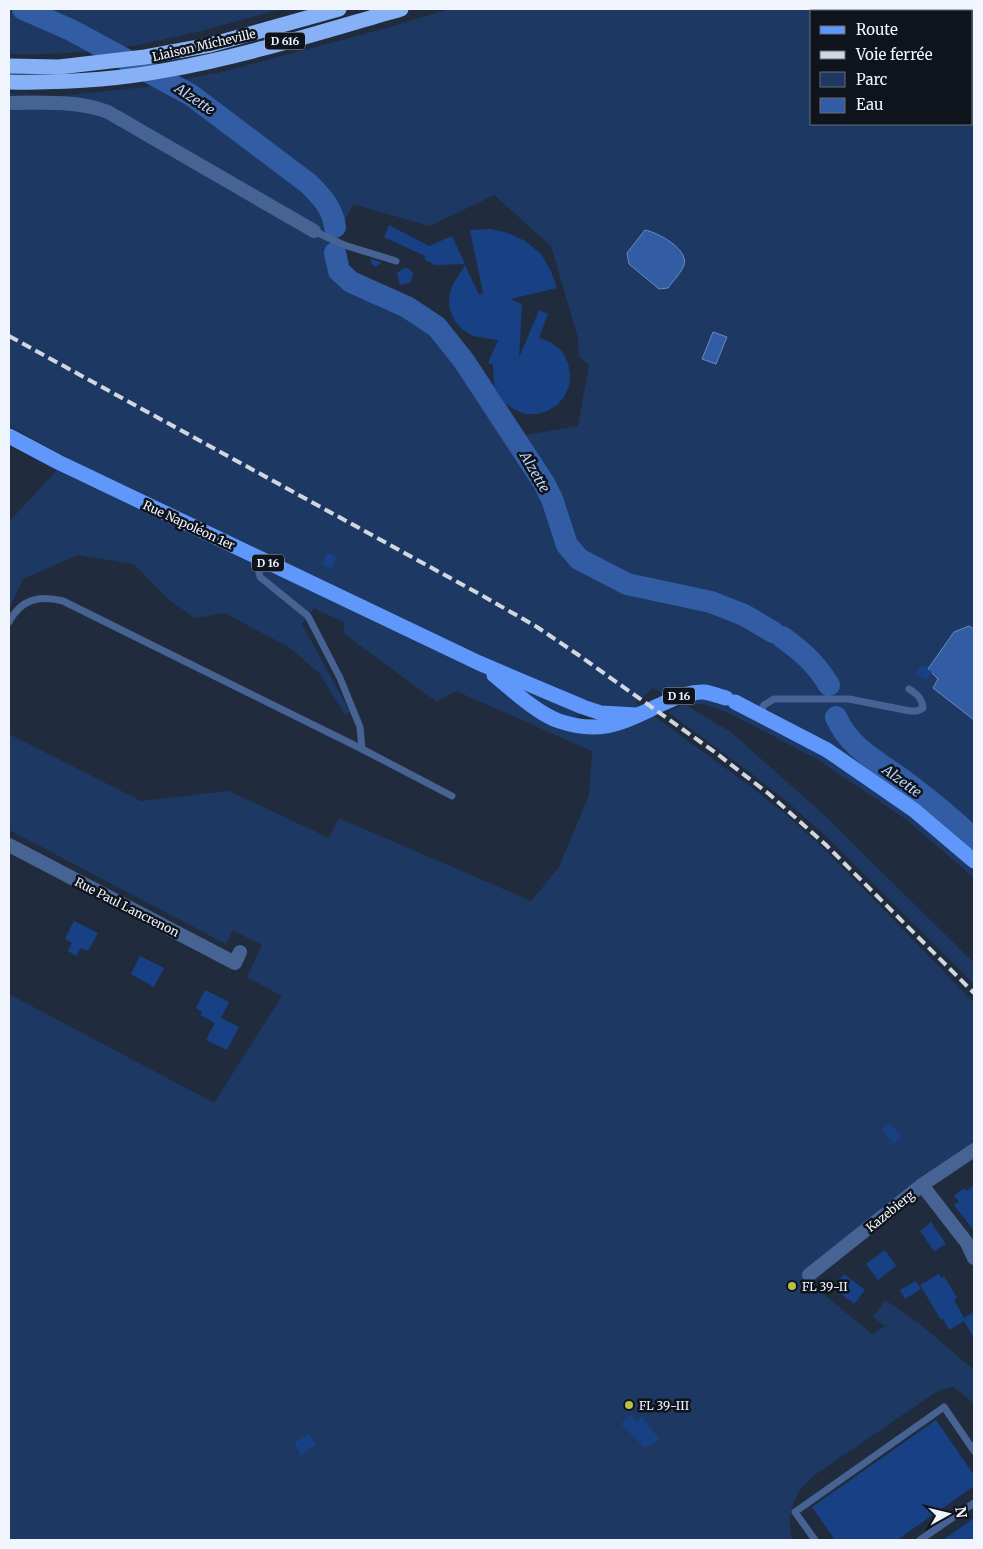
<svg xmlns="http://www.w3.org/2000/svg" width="983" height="1549" viewBox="0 0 983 1549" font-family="Merriweather,serif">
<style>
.green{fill:#1e3864;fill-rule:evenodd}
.water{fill:#325ca4;stroke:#6b8abf}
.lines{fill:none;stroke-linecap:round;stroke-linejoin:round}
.river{stroke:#325ca4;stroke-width:22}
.building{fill:#184085}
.lane{stroke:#476393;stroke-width:7}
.street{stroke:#476393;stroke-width:14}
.primary{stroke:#5f98fa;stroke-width:15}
.highway{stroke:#87b1f6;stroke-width:15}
.rail{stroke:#d1d6df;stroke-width:4;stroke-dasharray:10 5;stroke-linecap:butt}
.poi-dot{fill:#bdbf43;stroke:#0f141c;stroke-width:2}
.labels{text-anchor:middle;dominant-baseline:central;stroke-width:5;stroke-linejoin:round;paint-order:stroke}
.shield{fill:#0f141c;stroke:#adb2ba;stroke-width:1}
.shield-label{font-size:11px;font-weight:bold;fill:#f1f5fd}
.street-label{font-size:12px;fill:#f1f5fd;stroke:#0f141c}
.poi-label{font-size:12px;fill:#f1f5fd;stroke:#0f141c;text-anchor:start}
.water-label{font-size:14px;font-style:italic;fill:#bad2fa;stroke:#0f141c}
</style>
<rect width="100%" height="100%" fill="#202c3e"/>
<g class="green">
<path d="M 9,9 L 282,9 C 247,18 211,29 175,37 C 121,51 65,55 9,54 Z"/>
<path d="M 450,9 L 974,9 L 974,878 L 907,820 L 817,759 L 731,714 L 704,704 L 686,705 L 732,733 L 822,813 L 974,963 L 974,984 L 829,839 L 790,804 L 756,777 L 668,712 L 684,704 L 653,688 L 636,703 L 750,786 L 784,813 L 821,846 L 890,916 L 974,1003 L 974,1141 L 917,1181 L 805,1279 L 872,1334 L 885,1326 L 873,1317 L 885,1300 L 920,1324 L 974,1370 L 974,1403 L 953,1387 L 939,1390 L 813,1476 C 809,1480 804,1485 800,1490 C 791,1504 787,1525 792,1540 L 9,1540 L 9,994 L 214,1103 L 282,996 L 247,977 L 262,945 L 233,930 L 226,944 L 9,830 L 9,734 L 141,801 L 229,791 L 329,838 L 339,818 L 531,901 L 559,867 L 589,795 L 592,751 L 456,691 L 437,702 L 343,633 L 345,623 L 314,608 L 302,624 L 350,712 L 345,715 L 320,674 L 290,648 L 225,613 L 195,618 L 169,600 L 134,564 L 77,555 L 23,579 L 9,609 L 9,522 L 68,458 L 9,426 L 9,94 L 61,96 L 145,87 L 222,72 L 383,29 ZM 812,11 L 972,11 L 972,124 L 812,124 ZM 494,195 L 551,246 L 578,338 L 579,356 L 589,365 L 578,426 L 514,437 L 464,361 L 437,327 L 407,307 L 351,282 L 339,271 L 335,253 L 335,228 L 341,228 L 353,204 L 430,226 ZM 583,707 L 601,713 L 599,728 L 575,725 ZM 309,1433 L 316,1445 L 301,1454 L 294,1443 Z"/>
</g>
<g class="water">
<path d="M 645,230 C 657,232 689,249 684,265 C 681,273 673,281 668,288 L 659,289 L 629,264 L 627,253 Z"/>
<polygon points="713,332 727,337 716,364 702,359"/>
<polygon points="969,626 974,629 974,720 933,688 938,679 928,669 954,632"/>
</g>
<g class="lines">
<g class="river">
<path d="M 23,9 L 71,30 L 191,95 L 309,184 C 322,197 333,209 335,227"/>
<polyline points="335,253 339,271 351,282 407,307 437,327 464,361 544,483 552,499 567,545 579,559 627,584 711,602 744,615 773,632"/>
<path d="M 782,637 C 803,652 816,664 829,685"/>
<path d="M 836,717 C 850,749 879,762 906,782 C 930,800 952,818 974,839"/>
</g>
</g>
<g class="building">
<polygon points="389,225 429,246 452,236 465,264 435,265 425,260 425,256 384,237"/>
<polygon points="490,229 508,233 525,241 541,254 551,271 557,288 510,299 522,304 519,358 539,310 548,314 539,338 552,343 562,351 568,363 570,375 569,386 564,397 557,405 547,411 537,414 525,414 515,410 506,404 499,395 494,385 493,365 488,363 498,340 473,336 462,329 455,321 450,310 449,298 452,286 465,265 479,295 483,293 470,230"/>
<polygon points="371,259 381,262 381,263 377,266 374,266 371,263"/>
<polygon points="407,268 413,273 412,279 409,283 400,285 397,273 402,269"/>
<polygon points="327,553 337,557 332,569 322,565"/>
<polygon points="922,665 932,672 926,680 916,673"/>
<polygon points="74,921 98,933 88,951 81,948 76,956 68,951 72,943 65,939"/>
<polygon points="140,956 164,968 154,987 131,974"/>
<polygon points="205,990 229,1002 221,1018 239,1027 227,1050 206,1040 215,1023 200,1015 202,1012 196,1008"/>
<polygon points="890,1123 902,1137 894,1144 884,1132 883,1129"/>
<polygon points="974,1185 974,1231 954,1205 959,1201 954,1196 964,1188 966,1191"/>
<polygon points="931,1222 946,1244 934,1251 920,1231"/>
<polygon points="885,1250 896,1266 878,1280 866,1264"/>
<polygon points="844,1274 865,1290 854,1304 834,1288"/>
<polygon points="939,1274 941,1278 944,1276 957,1298 954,1300 964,1318 974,1312 974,1338 964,1321 949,1330 943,1318 941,1320 920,1285"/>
<polygon points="916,1281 921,1289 905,1299 900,1290"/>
<polygon points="630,1415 637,1421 642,1417 659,1439 645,1448 621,1424"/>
<polygon points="936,1420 974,1475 974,1486 897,1540 835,1540 812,1507"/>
<polygon points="309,1433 316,1445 301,1455 294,1443"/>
<polygon points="974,1518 974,1540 943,1540"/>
</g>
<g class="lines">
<g class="lane">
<polyline points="314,231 344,245 396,261"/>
<polyline points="264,560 259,573 260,577 308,616 340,678 360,727 362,749"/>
<path d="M 9,622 C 21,599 39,595 63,601 L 362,749 L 452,796"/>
<path d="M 759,714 L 764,705 L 774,699 L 849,699 L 910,711 L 917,711 L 923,708 C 922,698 917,694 909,689"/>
<polyline points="815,1540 795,1512 944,1407 974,1451"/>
<polyline points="920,1540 974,1503"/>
</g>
<g class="street">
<path d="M 9,103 C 42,103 77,100 108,112 L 314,231"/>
<polyline points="9,845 235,963 240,952"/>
<polyline points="922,1185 967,1243 974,1258"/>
<polyline points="809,1275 922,1185 974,1150"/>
</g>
<g class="primary">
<polyline points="9,436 58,462 479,663 583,707 601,713 636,715"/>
<path d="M 494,675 C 511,689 538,714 559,721 C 603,736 625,721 664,703 C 676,697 690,691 704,692 C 711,693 719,696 726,698"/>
<polyline points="735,702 827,750 914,810 974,861"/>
</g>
<g class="highway">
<polyline points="9,66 59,67 145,57 210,45 339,9"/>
<path d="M 9,82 C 62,83 115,80 167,70 C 246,56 324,31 401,9"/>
</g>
<polyline class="rail" points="9,336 483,596 537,627 577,654 716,753 769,794 826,845 974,993"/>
</g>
<g class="poi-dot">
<circle cx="792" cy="1286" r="5"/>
<circle cx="629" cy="1405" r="5"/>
</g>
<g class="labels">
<g class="shield">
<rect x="265" y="32.5" width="40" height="17" rx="4"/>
<rect x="252" y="554.5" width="32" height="17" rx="4"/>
<rect x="663" y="687.5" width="32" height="17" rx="4"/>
</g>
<g class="shield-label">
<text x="285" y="41">D 616</text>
<text x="268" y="563">D 16</text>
<text x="679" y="696">D 16</text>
</g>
<g class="street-label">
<text transform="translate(204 45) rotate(-13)">Liaison Micheville</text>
<text transform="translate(189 525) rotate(25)">Rue Napoléon 1er</text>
<text transform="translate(127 907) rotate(27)">Rue Paul Lancrenon</text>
<text transform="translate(890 1211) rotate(-39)">Kazebierg</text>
</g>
<g class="poi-label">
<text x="802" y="1286">FL 39-II</text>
<text x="639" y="1405">FL 39-III</text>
</g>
<g class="water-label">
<text transform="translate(195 99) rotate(34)">Alzette</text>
<text transform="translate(535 472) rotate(60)">Alzette</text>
<text transform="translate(902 781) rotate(36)">Alzette</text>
</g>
</g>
<rect width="983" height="1549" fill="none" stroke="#f1f5fd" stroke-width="20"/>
<rect x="810" y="10" width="162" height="115" fill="#0f141c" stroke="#696e76"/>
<rect x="820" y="26" width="25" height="8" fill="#5f98fa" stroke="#696e76"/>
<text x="856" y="35" font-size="15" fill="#f1f5fd">Route</text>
<rect x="820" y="51" width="25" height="8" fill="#d1d6df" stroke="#696e76"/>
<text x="856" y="60" font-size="15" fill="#f1f5fd">Voie ferrée</text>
<rect x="820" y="72" width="25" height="15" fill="#1e3864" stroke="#696e76"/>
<text x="856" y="85" font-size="15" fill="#f1f5fd">Parc</text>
<rect x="820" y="98" width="25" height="15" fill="#325ca4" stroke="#696e76"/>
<text x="856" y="110" font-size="15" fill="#f1f5fd">Eau</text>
<g transform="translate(948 1514) rotate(82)" stroke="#0f141c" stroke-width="4" paint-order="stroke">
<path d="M0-4L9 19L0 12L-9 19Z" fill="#f1f5fd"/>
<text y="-8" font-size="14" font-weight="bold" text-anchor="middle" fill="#f1f5fd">N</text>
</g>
</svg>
